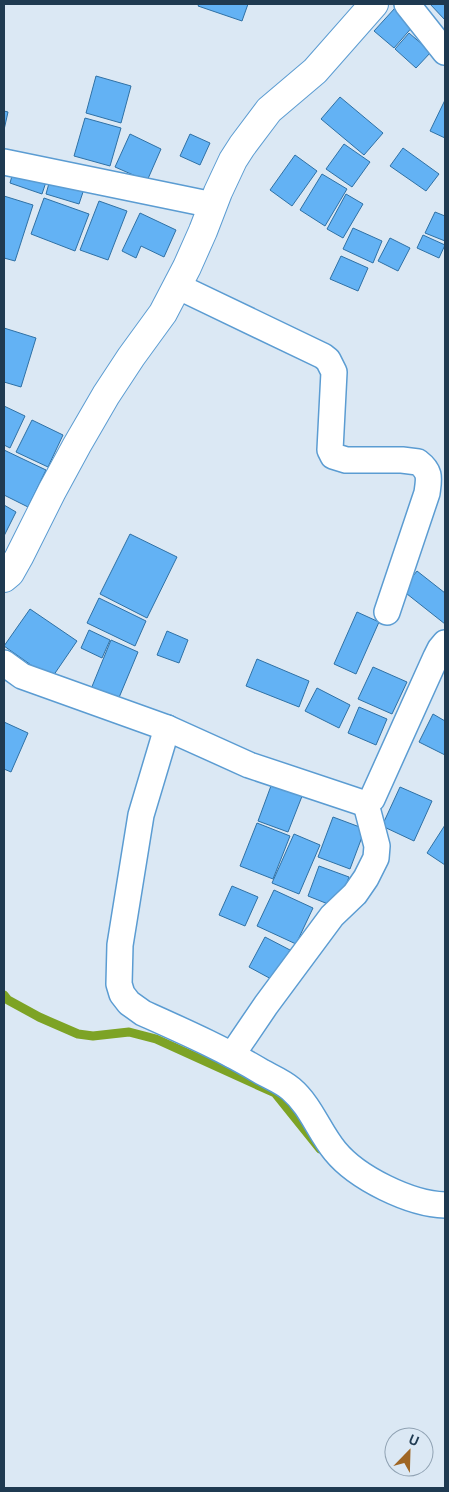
<svg xmlns="http://www.w3.org/2000/svg" width="449" height="1492" viewBox="0 0 449 1492" font-family="Ubuntu,sans-serif">
<style>
.lines{fill:none;stroke-linecap:round;stroke-linejoin:round}
.stream{stroke:#7da325;stroke-width:9}
.building{fill:#63b2f4;stroke:#2f71a5}
.minor-casing{stroke:#5b9cd2;stroke-width:28}
.tertiary-casing{stroke:#5b9cd2;stroke-width:30}
.minor{stroke:#fff;stroke-width:25}
.tertiary{stroke:#fff;stroke-width:28}
</style>
<rect width="100%" height="100%" fill="#dbe8f4"/>
<g class="lines">
<polyline class="stream" points="4,995 8,1000 39,1017 78,1034 93,1036 129,1032 156,1039 275,1093 320,1149"/>
</g>
<g class="building">
<polygon points="199,4 248,4 242,21 198,6"/>
<polygon points="430,4 445,4 445,20"/>
<polygon points="395,8 414,25 394,48 374,31"/>
<polygon points="409,33 431,52 416,68 395,49"/>
<polygon points="96,76 131,86 121,123 86,113"/>
<polygon points="340,97 383,133 364,155 321,119"/>
<polygon points="445,100 445,138 430,131"/>
<polygon points="4,111 8,112 4,130"/>
<polygon points="85,118 121,128 110,166 74,156"/>
<polygon points="130,134 161,149 147,181 115,167"/>
<polygon points="190,134 210,143 200,165 180,156"/>
<polygon points="344,144 370,162 352,187 326,169"/>
<polygon points="403,148 439,174 426,191 390,166"/>
<polygon points="295,155 317,171 292,206 270,190"/>
<polygon points="15,165 48,176 42,194 10,183"/>
<polygon points="322,174 347,189 325,226 300,210"/>
<polygon points="51,176 85,186 79,204 46,194"/>
<polygon points="346,194 363,204 343,238 327,229"/>
<polygon points="4,196 33,205 15,261 4,258"/>
<polygon points="44,198 89,214 75,251 31,234"/>
<polygon points="99,201 127,211 108,260 80,250"/>
<polygon points="435,212 445,216 445,241 425,233"/>
<polygon points="140,213 176,230 164,257 141,246 136,258 122,251"/>
<polygon points="353,228 382,241 373,263 343,249"/>
<polygon points="423,235 445,245 439,258 417,248"/>
<polygon points="390,238 410,248 398,271 378,261"/>
<polygon points="341,256 368,268 358,291 330,279"/>
<polygon points="4,328 36,338 21,387 4,382"/>
<polygon points="4,406 25,416 10,448 4,445"/>
<polygon points="32,420 63,435 48,467 16,452"/>
<polygon points="4,450 46,470 28,507 4,495"/>
<polygon points="4,505 16,512 4,536"/>
<polygon points="130,534 177,557 147,618 100,594"/>
<polygon points="417,571 445,593 445,624 402,590"/>
<polygon points="99,598 146,621 135,646 87,623"/>
<polygon points="30,609 77,641 51,679 4,646"/>
<polygon points="357,612 379,622 356,674 334,664"/>
<polygon points="89,630 110,640 102,658 81,648"/>
<polygon points="167,631 188,640 179,663 157,655"/>
<polygon points="111,640 138,652 118,700 91,689"/>
<polygon points="257,659 309,681 299,707 246,686"/>
<polygon points="373,667 407,682 392,714 358,699"/>
<polygon points="317,688 350,705 339,728 305,711"/>
<polygon points="359,707 387,719 376,745 348,733"/>
<polygon points="433,714 445,721 445,755 419,742"/>
<polygon points="4,722 28,733 11,772 4,769"/>
<polygon points="275,775 306,786 288,832 258,821"/>
<polygon points="400,787 432,801 414,841 382,826"/>
<polygon points="333,817 365,829 350,869 318,857"/>
<polygon points="257,823 290,836 273,879 240,866"/>
<polygon points="445,825 445,865 427,853"/>
<polygon points="294,834 320,845 299,894 272,883"/>
<polygon points="319,866 349,877 338,908 308,896"/>
<polygon points="232,886 258,897 245,926 219,915"/>
<polygon points="274,890 313,908 296,944 257,926"/>
<polygon points="265,937 290,950 273,980 249,967"/>
</g>
<g class="lines">
<g class="minor-casing">
<g id="minor">
<polyline points="407,4 445,52"/>
<polyline points="4,162 213,205"/>
<path d="M 177,286 L 323,356 L 328,360 L 334,372 L 330,450 L 333,456 L 346,460 L 402,460 L 418,462 C 431,472 429,478 427,493 L 387,612"/>
<polyline points="4,663 22,676 167,728 249,765 366,804 372,799 436,657 440,649 445,643"/>
<path d="M 167,728 L 141,815 L 120,945 L 119,984 L 122,994 L 129,1003 L 143,1013 C 183,1031 224,1049 262,1072 C 271,1077 283,1082 291,1089 C 311,1106 319,1132 335,1151 C 357,1178 410,1204 445,1205"/>
<polyline points="232,1055 266,1005 332,916 355,894 366,878 376,858 377,846 366,804"/>
</g>
</g>
<g class="tertiary-casing">
<polyline id="tertiary" points="4,578 10,573 19,557 52,491 77,445 106,395 131,357 163,313 187,267 203,231 218,192 233,160 242,146 269,110 315,71 374,4"/>
</g>
<use href="#minor" class="minor"/>
<use href="#tertiary" class="tertiary"/>
</g>
<rect width="449" height="1492" fill="none" stroke="#1f3a51" stroke-width="10"/>
<g transform="translate(409 1452) rotate(23)"><circle r="24" fill="#dbe8f4" stroke="#90a2b3"/>
<path d="M0-4L9 19L0 12L-9 19Z" fill="#9f6624"/>
<text y="-8" font-size="14" font-weight="bold" text-anchor="middle" fill="#1f3a51">U</text>
</g>
</svg>
